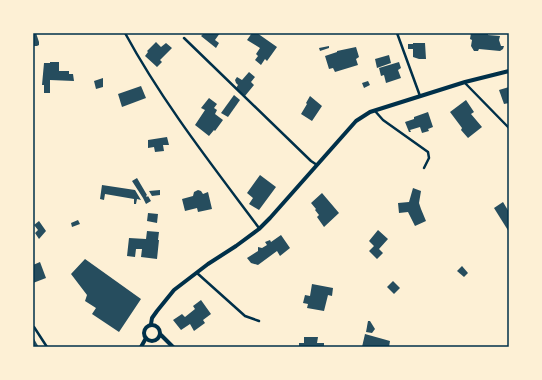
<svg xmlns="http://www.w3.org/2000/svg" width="542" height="380" viewBox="0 0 542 380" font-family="'Noto Sans',sans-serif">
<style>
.building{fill:#264d5e}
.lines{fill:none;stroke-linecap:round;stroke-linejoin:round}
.service{stroke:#003049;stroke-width:2.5}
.minor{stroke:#003049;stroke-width:4}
.neatline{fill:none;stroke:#003049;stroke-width:1.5}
</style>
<rect width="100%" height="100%" fill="#fdf0d5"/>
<g class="building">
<polygon points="33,33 36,33 39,42 39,45 37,46 34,46 33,44"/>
<polygon points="204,33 220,33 215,40 219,43 216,48 201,36"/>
<polygon points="252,33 257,33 277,47 267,61 265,59 261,65 255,60 258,56 256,54 260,48 247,40"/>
<polygon points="471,33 488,33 488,35 500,36 499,40 501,46 504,46 503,49 500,51 479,49 478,51 474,51 471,46 472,40 470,39"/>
<polygon points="156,42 161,47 166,43 172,48 160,60 162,62 157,67 145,56 148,52 147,51"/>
<polygon points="413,43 425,43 426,59 419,59 413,57 413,49 408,49 408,44 413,44"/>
<polygon points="329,46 329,48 320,51 319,48"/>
<polygon points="356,47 359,57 356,59 358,65 335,72 333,68 329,69 325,56 337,52 337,51"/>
<polygon points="389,55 391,63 377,68 375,59"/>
<polygon points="50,62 59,62 59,71 69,71 69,74 73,74 74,81 50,80 50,93 44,93 44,85 42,85 44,63 50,63"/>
<polygon points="399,62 401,68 398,70 401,78 386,83 384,75 381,76 379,68"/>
<polygon points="249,72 255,77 251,82 254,85 245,96 236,88 238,85 236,83 235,80 237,77 242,80"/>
<polygon points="103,78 103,87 96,89 94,81"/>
<polygon points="368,81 370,85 364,88 362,83"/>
<polygon points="141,86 146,98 122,107 118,94"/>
<polygon points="509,87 509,103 504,104 499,90"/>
<polygon points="234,95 240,100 228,117 221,113"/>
<polygon points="310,96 322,106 312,121 301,114 307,104 306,103"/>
<polygon points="209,98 217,104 214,108 217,110 215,114 223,120 215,131 214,130 209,136 195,125 205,110 201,108"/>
<polygon points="466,100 474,112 471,114 482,127 468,138 461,130 462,128 450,112"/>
<polygon points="428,112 433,127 428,129 429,131 422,133 420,127 410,130 411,132 409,132 405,122 414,119 414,117"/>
<polygon points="167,137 169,145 163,145 164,151 155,152 154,147 148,148 148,140"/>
<polygon points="260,175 276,187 259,210 249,204 253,198 247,193"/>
<polygon points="137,178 147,195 146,196 147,197 148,196 151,201 146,204 143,198 132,181"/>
<polygon points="102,185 135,190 141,200 137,199 136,204 134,204 134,199 105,194 104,200 100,199"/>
<polygon points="413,188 421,191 419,203 421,209 426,221 415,226 408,212 399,213 398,203 409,202"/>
<polygon points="160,190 160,195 152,196 149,191"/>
<polygon points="198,190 201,191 203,194 208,192 212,209 198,212 197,208 185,211 182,199 193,196 194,192"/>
<polygon points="322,193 339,213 324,227 317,217 319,215 315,210 316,209 311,203"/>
<polygon points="503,202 509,212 509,232 494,208"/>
<polygon points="148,213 158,214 157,223 147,221"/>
<polygon points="78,220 80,224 72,227 71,223"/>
<polygon points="39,221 46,231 39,239 35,233 38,230 34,225"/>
<polygon points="378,230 388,239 379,249 383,253 377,259 369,251 374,246 369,241"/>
<polygon points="147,231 159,232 158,240 159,240 157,259 141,257 142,249 136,249 135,257 127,256 129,238 146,239"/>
<polygon points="281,235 290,248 280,256 277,251 258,265 251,263 247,258 258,251 258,247 262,248 267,245 265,242 270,240 271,242"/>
<polygon points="85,259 141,299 119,332 92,314 96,308 85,301 87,295 71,274"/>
<polygon points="40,262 46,278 33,283 33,265"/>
<polygon points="462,266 468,273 464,277 457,271"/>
<polygon points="393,281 400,288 394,294 387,287"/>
<polygon points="312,284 333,288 332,296 328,295 324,311 307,308 308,304 303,303 305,295 310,296"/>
<polygon points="201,300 211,314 203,320 205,323 194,331 190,324 181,330 173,320 182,314 185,317 195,309 193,306"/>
<polygon points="368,321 370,321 375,329 372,333 366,332"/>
<polygon points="365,334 390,341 389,347 362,347"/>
<polygon points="33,337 37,344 39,347 33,347"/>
<polygon points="304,337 318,337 317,343 324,343 324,347 299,347 299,343 304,343"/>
</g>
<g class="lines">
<g class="service">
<path d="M 125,33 C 163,103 212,165 259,228"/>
<polyline points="397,33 420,96"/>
<polyline points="184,38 311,161 317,165"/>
<polyline points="465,83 509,128"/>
<polyline points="375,111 383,120 428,152 429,158 424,168"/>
<polyline points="197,273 245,316 259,321"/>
<polyline points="34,327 47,347"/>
</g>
<g class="minor">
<polyline points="151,324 152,318 157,311 174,290 208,264 236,246 259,229 270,218 356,121 370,112 465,82 509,71"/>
<circle cx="152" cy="333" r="8"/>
<polyline points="161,335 173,347"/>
<polyline points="141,347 146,338"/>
</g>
</g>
<rect width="542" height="380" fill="none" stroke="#fdf0d5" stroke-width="68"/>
<rect x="34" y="34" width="474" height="312" class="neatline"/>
</svg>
